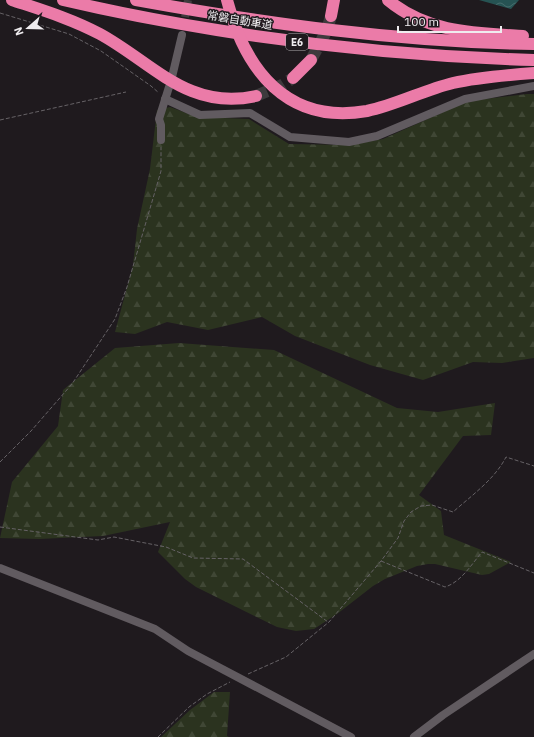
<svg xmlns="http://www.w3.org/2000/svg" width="534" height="737" viewBox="0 0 534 737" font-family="'IBM Plex Sans','Noto Sans JP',sans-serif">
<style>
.forest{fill:url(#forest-firs)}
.water{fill:url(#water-waves)}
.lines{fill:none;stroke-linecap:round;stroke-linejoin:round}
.street-tunnel{stroke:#3e3a3d;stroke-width:8;stroke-dasharray:8 4;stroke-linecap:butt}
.highway-tunnel{stroke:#3e3a3d;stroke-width:12;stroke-dasharray:12 6;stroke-linecap:butt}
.path{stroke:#666266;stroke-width:1;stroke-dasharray:4 2;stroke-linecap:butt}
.street{stroke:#615b60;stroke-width:8}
.highway{stroke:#eb7ba8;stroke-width:12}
.labels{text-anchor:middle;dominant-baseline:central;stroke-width:3;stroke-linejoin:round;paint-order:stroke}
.shield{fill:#1f1a1e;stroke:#b1adb0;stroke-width:1}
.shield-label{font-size:10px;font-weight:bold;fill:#efecef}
.street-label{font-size:11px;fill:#efecef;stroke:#1f1a1e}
</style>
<defs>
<pattern id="forest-firs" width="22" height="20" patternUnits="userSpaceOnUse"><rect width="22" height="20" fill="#2b331f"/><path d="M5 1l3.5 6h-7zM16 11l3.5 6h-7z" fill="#404735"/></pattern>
<pattern id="water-waves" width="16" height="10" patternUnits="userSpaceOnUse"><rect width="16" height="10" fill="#265353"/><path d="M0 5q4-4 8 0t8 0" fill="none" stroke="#466c6c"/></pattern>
</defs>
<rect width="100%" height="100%" fill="#1f1a1e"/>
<g class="forest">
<polygon points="527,94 534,94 534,358 502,363 473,362 423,380 370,365 295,336 262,317 208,330 167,322 135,334 115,332 133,265 137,229 150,169 157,110 170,107 197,117 249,119 289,144 349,145 383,139 468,101"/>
<polygon points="179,343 274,350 397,408 438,412 495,403 491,435 463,436 419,495 441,511 444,535 511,562 489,574 482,575 435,564 428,564 417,566 385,579 373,586 337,614 314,629 296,631 277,627 196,587 185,579 158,552 170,522 103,536 39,539 0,538 12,482 58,426 63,390 115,348"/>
<polygon points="214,692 230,692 227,736 229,737 161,737 190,710"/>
</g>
<polygon class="water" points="479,0 519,0 511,9"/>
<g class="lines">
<polyline class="street-tunnel" points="183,29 188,0"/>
<g class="highway-tunnel">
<polyline points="311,60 327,30 331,16"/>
<polyline points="256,96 282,85 293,78"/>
</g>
<g class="path">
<polyline points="0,13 69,34 101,51 151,86 159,93"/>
<polyline points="0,120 126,92"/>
<polyline points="0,462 31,431 72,384 115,319 127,287 161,171 161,147"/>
<polyline points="0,527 98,540 114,537 166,547 193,558 243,559 328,622"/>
<path d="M 381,561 L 445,587 C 461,582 471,565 482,552 L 534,573"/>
<path d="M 248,674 L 286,657 L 329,622 L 381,561 L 398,538 L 404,521 L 411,512 L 421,506 L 432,505 L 453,512 C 471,496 495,479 506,457 L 534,466"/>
<polyline points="158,737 189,707 207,694 230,682"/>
</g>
<g class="street">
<polyline points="172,77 182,35"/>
<polyline points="165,99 200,115 250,113 290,137 349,142 377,136 465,99 534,86"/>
<polyline points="161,140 161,125 159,119 169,87"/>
<polyline points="0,568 155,629 188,651 351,737"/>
<polyline points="414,737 443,715 534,654"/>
</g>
<g class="highway">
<path d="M 12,0 C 42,10 72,19 100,34 C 153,63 188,111 256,96"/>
<path d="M 63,0 C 114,12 166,22 217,30 C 322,47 428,57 534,60"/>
<path d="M 136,0 C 268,24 400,42 534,44"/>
<path d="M 227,0 C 245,70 287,125 367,111 C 396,105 424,90 453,83 C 480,77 507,75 534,73"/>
<path d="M 388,0 C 428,33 474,33 523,36"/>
<polyline points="331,16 334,0"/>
<polyline points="293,78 311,60"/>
</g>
</g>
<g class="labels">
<rect class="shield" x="286" y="34" width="22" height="16" rx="3"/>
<g class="shield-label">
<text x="297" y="42">E6</text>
</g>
<g class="street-label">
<text transform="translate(240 20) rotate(9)">常磐自動車道</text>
</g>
</g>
<g transform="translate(28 28) rotate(250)" stroke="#1f1a1e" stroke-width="3" paint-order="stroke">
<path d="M0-3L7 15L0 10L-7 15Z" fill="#efecef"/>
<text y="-6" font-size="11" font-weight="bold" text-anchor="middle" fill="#efecef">N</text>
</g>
<path d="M398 26v6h103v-6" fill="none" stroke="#efecef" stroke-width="2"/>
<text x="404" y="26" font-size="12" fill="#efecef" stroke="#1f1a1e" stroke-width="3" paint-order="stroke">100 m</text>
</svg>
